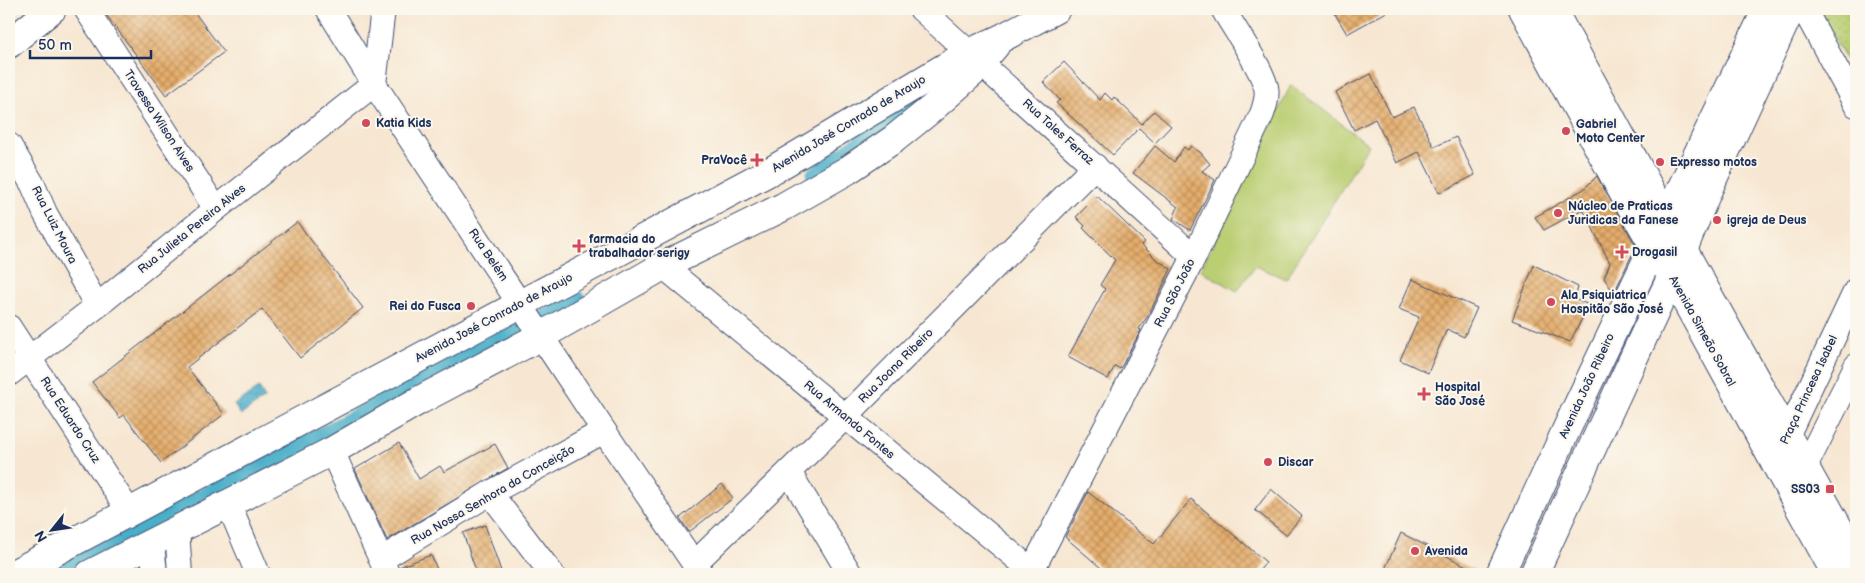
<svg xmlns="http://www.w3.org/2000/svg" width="1865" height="583" viewBox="0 0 1865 583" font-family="'Balsamiq Sans',sans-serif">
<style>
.grass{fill:#bace72;stroke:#6a7e68}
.park{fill:url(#park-dots);stroke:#6a7e68}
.water{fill:url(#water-ripples);stroke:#326e93}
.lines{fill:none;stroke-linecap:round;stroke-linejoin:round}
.canal{stroke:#48aec8;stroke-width:18}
.building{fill:url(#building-cross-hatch)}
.minor-casing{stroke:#3c4b6f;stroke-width:26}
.major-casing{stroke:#3c4b6f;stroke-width:30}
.minor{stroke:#fff;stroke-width:24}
.major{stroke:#fff;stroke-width:28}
.poi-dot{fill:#d1495b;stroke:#fbf7ec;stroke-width:2}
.labels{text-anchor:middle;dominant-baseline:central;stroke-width:4;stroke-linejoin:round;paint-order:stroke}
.street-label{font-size:12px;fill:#1b2f5e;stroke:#fbf7ec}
.poi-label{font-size:12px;font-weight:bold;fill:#1b2f5e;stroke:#fbf7ec;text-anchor:start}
</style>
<defs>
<pattern id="park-dots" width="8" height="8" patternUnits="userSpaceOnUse" patternTransform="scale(1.25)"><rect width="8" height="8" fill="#bace72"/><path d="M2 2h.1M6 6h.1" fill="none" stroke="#9fb165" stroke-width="1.8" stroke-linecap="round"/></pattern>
<pattern id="water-ripples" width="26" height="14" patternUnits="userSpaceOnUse" patternTransform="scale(1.25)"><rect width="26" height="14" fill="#48aec8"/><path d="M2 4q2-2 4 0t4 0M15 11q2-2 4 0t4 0" fill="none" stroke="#3b8ea6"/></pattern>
<pattern id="building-cross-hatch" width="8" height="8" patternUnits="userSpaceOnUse" patternTransform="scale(1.25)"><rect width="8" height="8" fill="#e5ad6b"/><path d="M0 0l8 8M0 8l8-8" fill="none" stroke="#b98d5b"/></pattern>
</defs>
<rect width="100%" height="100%" fill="#fbf7ec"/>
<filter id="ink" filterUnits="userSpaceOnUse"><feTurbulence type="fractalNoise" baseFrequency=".02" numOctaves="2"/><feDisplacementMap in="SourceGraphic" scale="10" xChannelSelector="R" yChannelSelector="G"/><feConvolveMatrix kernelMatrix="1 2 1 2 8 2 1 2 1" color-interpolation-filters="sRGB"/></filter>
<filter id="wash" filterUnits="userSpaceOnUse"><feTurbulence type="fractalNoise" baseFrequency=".0096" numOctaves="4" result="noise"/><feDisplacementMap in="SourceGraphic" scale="20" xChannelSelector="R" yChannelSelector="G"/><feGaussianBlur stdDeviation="1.12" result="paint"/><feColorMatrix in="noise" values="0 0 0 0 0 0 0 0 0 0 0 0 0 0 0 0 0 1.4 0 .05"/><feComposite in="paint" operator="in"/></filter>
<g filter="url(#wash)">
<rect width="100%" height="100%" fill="#f7e7d2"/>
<polygon class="grass" points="1291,85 1369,145 1286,279 1255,266 1237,291 1200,270"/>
<polygon class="park" points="1819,9 1856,9 1856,79"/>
<polygon class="water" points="259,388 265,398 241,415 234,405"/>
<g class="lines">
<g class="canal">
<polyline points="815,175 923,100"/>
<polyline points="53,574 346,423 440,369 578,300"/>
</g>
</g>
<g id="blocks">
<g class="building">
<polygon points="102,9 192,9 224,52 166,95"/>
<polygon points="1332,9 1392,9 1347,34"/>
<polygon points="1064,62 1100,100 1105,93 1112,100 1114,97 1142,124 1154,111 1171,126 1155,143 1139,128 1113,155 1056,103 1060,100 1043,82"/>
<polygon points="1371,74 1392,117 1414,107 1434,147 1456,137 1475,175 1439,193 1419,152 1397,163 1375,119 1354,130 1335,92"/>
<polygon points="1155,146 1174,162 1184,147 1188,150 1191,146 1201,153 1210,164 1202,171 1215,180 1190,230 1173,219 1178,207 1133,173"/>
<polygon points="1597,176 1636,246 1614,293 1604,278 1610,263 1583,209 1544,230 1535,217 1584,189"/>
<polygon points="1097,196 1145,242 1142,245 1156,259 1171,269 1149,314 1139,329 1141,330 1120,369 1115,366 1108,379 1068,357 1105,289 1100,285 1115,260 1083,228 1085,226 1076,217"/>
<polygon points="297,222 363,308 300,358 262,309 187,367 224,414 161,463 124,415 120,418 92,382"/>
<polygon points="1534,265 1578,287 1575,299 1589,305 1570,342 1512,320"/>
<polygon points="1412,279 1477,308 1464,337 1447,329 1428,373 1400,360 1419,317 1399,309"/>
<polygon points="399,443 419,479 440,466 444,472 495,444 508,468 387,540 355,469"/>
<polygon points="722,484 733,498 689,532 680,518"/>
<polygon points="1271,489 1302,516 1286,535 1255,510"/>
<polygon points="1088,492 1154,544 1191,499 1266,562 1257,574 1108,574 1065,537"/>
<polygon points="485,525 502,574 477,574 463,533"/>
<polygon points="1401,533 1482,574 1396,574 1385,569"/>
<polygon points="431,555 439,574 401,574 399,567"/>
</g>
</g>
</g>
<g filter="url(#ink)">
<use href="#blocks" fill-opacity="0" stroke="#3c4b6f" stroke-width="1"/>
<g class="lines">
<g class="minor-casing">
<g id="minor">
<polyline points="86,9 216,209"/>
<polyline points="328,9 374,84 604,431 701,574"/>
<polyline points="921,9 1194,257"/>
<polyline points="1804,9 1856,105"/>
<polyline points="9,145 33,185 45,213 97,306"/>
<polyline points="663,266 1036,574"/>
<polyline points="9,327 130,513"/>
<polyline points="9,374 97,306 216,209 374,84 383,9"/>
<polyline points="1781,449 1856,290"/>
<polyline points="332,451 387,573"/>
<polyline points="789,472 850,574"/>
<polyline points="1798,481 1856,366"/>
<polyline points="490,493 552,574"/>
<polyline points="228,503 258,574"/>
<polyline points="177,529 180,574"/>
<polyline points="152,542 155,574"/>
<polyline points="382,559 490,493 604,431"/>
<polyline points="694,564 845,417 1095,166"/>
<path d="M 1030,574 L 1194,257 L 1262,114 C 1265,106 1268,96 1266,87 C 1260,65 1235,30 1223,9"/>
</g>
</g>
<g class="major-casing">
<g id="major">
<polyline points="1523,9 1625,196 1686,301 1836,574"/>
<polyline points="1552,9 1667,221 1856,559"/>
<polyline points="9,44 52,9"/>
<polyline points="13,574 776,168 969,53 1000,39 1056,9"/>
<polyline points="90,574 332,451 420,400 541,336 663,266 783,207 848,170 894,139 930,110 972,73 995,46"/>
<polyline points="1500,574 1574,413 1767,9"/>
<polyline points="1534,574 1659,303 1672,276 1707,192 1791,9"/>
</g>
</g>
<use href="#minor" class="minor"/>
<use href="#major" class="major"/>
</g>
</g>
<g class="poi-dot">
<circle cx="366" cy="123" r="5"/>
<circle cx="1566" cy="131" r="5"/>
<path d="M754.5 152.5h5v5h5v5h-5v5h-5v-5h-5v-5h5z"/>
<circle cx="1660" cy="162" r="5"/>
<circle cx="1558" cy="213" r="5"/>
<circle cx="1717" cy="220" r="5"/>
<path d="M576.5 238.5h5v5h5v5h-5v5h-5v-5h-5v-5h5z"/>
<path d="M1619.5 244.5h5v5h5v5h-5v5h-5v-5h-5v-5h5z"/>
<circle cx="1551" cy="302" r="5"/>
<circle cx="471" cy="306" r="5"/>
<path d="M1421.5 386.5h5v5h5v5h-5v5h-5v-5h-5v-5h5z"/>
<circle cx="1268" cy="462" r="5"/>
<rect x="1825" y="484" width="10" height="10" rx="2.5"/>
<circle cx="1415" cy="551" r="5"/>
</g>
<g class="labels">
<g class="street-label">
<text transform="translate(159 121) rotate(57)">Travessa Wilson Alves</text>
<text transform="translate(849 124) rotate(-31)">Avenida José Conrado de Araujo</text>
<text transform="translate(1058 132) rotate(42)">Rua Tales Ferraz</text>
<text transform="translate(54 225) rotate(63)">Rua Luiz Moura</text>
<text transform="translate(192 229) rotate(-39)">Rua Julieta Pereira Alves</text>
<text transform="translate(488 255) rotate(56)">Rua Belém</text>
<text transform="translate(1175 293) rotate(-63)">Rua São João</text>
<text transform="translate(494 318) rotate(-28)">Avenida José Conrado de Araujo</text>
<text transform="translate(1702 331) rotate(61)">Avenida Simeão Sobral</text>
<text transform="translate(896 366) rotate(-45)">Rua Joana Ribeiro</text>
<text transform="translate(1587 386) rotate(-65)">Avenida João Ribeiro</text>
<text transform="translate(1809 390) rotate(-65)">Praça Princesa Isabel</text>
<text transform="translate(70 420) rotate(57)">Rua Eduardo Cruz</text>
<text transform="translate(849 420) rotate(40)">Rua Armando Fontes</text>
<text transform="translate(493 495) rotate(-30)">Rua Nossa Senhora da Conceição</text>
</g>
<g class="poi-label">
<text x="376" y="123">Katia Kids</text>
<text x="1576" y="124">Gabriel<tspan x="1576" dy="14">Moto Center</tspan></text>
<text x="747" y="160" text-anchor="end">PraVocê</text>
<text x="1670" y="162">Expresso motos</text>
<text x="1568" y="206">Núcleo de Praticas<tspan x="1568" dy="14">Juridicas da Fanese</tspan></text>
<text x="1727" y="220">igreja de Deus</text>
<text x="589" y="239">farmacia do<tspan x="589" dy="14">trabalhador serigy</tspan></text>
<text x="1632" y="252">Drogasil</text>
<text x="1561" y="295">Ala Psiquiatrica<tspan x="1561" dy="14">Hospitão São José</tspan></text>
<text x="461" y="306" text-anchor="end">Rei do Fusca</text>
<text x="1435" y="387">Hospital<tspan x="1435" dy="14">São José</tspan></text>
<text x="1278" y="462">Discar</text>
<text x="1820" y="489" text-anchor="end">SS03</text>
<text x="1425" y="551">Avenida</text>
</g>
</g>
<rect width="1865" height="583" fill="none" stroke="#fbf7ec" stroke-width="30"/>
<g transform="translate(52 530) rotate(240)" stroke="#fbf7ec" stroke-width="4" paint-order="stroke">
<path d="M0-4L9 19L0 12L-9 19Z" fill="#1b2f5e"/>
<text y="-8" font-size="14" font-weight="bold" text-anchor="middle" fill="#1b2f5e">N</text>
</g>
<path d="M30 50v8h121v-8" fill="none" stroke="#1b2f5e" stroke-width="2.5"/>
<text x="38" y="50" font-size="15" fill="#1b2f5e" stroke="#fbf7ec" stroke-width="4" paint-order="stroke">50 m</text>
</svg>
